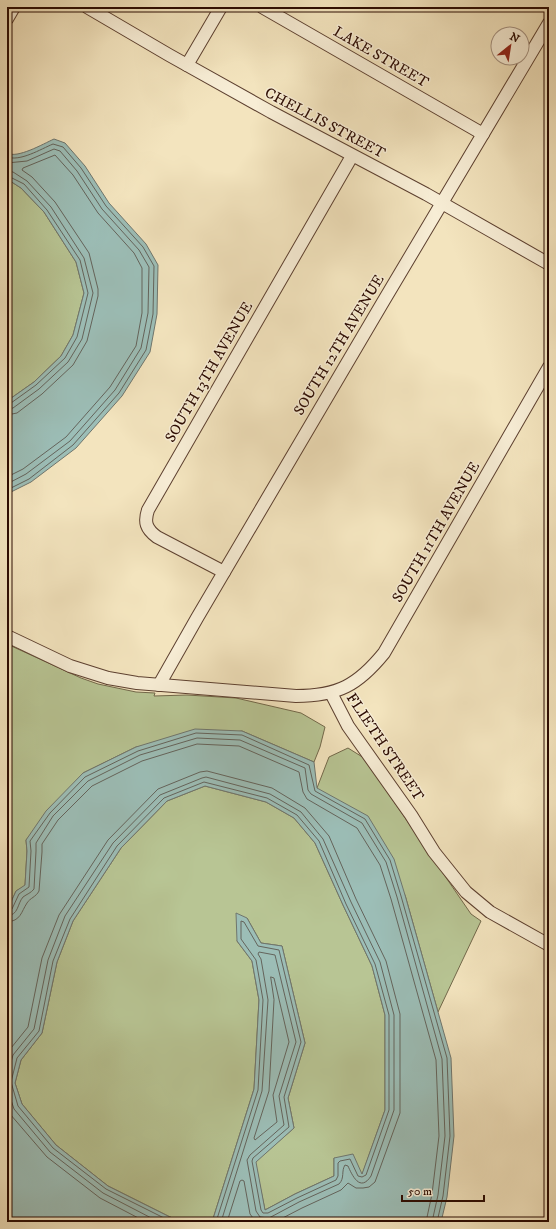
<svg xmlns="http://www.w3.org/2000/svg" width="556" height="1229" viewBox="0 0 556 1229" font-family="'IM FELL DW Pica',serif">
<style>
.green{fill:#b8c594;stroke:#72684a}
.water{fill:#9cbeb7;stroke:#6f766e}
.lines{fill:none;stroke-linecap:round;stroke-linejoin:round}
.shore{stroke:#64645c;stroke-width:1}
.street-casing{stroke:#5d4030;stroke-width:14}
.street{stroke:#f7edd5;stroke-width:12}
.labels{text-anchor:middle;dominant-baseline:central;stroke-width:3;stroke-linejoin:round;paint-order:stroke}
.street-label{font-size:15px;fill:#2b0a01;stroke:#f7edd5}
</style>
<rect width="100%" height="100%" fill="#f3e4be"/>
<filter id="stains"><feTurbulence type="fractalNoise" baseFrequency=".005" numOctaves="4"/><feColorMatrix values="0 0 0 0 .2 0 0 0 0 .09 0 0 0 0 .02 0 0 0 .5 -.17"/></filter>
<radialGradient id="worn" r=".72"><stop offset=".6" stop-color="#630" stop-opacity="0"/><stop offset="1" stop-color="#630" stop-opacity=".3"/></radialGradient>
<g class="green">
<polygon points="7,179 21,188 44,212 76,262 84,293 73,335 61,356 34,382 7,401"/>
<polygon points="7,644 81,678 98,684 136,692 155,693 154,696 187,695 236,698 301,713 325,727 320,747 314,762 242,731 136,747 83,773 26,840 27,851 25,886 16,891 7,911"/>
<polygon points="348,748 364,758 471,914 481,921 438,1012 405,895 317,788 329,757"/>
<polygon points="205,786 266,802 294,818 315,843 343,905 372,966 385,1015 385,1110 362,1175 334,1158 334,1176 295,1194 265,1210 255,1162 294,1128 288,1098 305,1043 282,946 261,943 247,918 237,941 252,961 259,1000 254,1089 212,1222 185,1222 170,1217 108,1186 56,1145 22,1104 15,1083 21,1060 42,1033 57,962 73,921 121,848 167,801"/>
</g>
<g class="water">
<path d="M 54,139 L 65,143 L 85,166 L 109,203 L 146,244 L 158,265 L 157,314 L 150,352 L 122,396 L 76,448 L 31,482 L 7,494 L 7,401 L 34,382 L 61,356 L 73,335 L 84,293 L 76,262 L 44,212 L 21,188 L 7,179 L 7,153 C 17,159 43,144 54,139 Z"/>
<polygon points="195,729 242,731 314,762 317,788 368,816 394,859 405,895 451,1058 454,1136 447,1197 441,1222 212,1222 254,1089 259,1000 252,961 237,941 236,913 247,918 261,943 282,946 305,1043 288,1098 294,1128 256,1162 265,1210 295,1194 334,1176 334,1158 353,1154 362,1174 385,1110 385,1015 372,966 343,905 315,843 294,818 266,802 205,786 167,801 121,848 73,921 57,962 42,1033 21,1060 15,1083 22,1104 56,1145 108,1186 170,1217 185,1222 7,1222 7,911 16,891 25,885 27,851 26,840 46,811 83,773 136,747"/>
</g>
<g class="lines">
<g class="shore">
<path d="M 7,157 C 20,162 41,149 53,144 L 63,147 L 81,168 L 106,206 L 143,247 L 154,266 L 153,314 L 146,350 L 119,393 L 73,445 L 29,479 L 7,490"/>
<polyline points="7,163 27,161 54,149 60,151 77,171 102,209 139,250 149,267 148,313 141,348 115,390 70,441 26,474 7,484"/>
<polyline points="7,171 13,172 27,181 51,207 84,258 93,293 82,339 68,362 39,389 13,408 7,409"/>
<polyline points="7,176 10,177 24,184 47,210 80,260 88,293 77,337 65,358 36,385 11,403 7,404"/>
<polyline points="7,415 17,413 42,394 73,365 87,341 98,296 98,289 89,253 55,202 32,177 22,170 23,168 55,155 73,175 98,213 134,253 142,268 142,313 136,346 110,387 66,437 23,469 7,477"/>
<polyline points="7,911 12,909 19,894 29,887 31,851 30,841 50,813 85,777 138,751 196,733 242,735 309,765 315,791 365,819 390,860 401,896 447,1058 450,1136 443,1196 437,1222"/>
<path d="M 7,916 C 19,915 17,904 23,897 C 27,894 31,893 34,889 L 36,851 L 36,843 L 53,816 L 88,781 L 140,755 L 197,738 L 240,740 L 305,768 L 308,790 L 311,794 L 362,823 L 386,862 L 397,897 L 442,1059 L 445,1136 L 438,1195 L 432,1222"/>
<path d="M 7,922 C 21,921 21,912 27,903 C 30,898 36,897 39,891 L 42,852 L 42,844 L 58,820 L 92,786 L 142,761 L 197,744 L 239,746 L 299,772 L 303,792 L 307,799 L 357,828 L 380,865 L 391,899 L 436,1060 L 439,1136 L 432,1194 L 426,1222"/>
<polygon points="271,977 274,978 289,1042 273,1095 277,1122 255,1140 254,1138 269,1091 274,1000"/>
<polyline points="7,1053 28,1027 42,958 59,915 108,840 158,789 200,772 207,771 272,788 305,808 329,836 356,899 386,961 400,1014 400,1113 375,1182 369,1187 363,1188 356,1188 348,1183 341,1190 302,1208 275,1222"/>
<path d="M 7,1077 L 13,1055 L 34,1029 L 48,960 L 65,916 L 113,843 L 160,795 L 202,778 L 206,777 L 270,794 L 301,812 L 323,839 L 351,902 L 380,962 L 394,1015 L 394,1110 L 371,1176 C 360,1193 352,1175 348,1166 L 345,1165 C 341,1171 345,1178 339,1184 L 299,1202 L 269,1218 L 260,1217 L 256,1211 L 247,1160 L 250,1155 L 284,1125 L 279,1096 L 296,1042 L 275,955 L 259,952 L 258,954 L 261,959 L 268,1000 L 262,1091 L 221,1222"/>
<polyline points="7,1088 14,1109 50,1152 103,1193 159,1222"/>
<polyline points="7,1107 10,1114 47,1157 100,1198 146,1222"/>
<polyline points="172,1222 106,1189 53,1148 18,1106 11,1082 17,1058 39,1031 53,961 70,919 117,846 164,798 204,782 267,798 297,815 319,841 346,904 375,964 389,1015 389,1110 366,1175 362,1177 358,1176 350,1159 340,1161 338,1163 338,1176 336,1180 297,1198 268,1213 263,1213 261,1210 252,1161 253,1158 289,1127 284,1097 301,1042 279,950 258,946 244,922 241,921 241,939 256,960 263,1000 258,1090 216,1222"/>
<polyline points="227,1222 240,1181 242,1180 244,1181 250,1214 256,1222"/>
</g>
<g class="street-casing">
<g id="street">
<polyline points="87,7 169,55 271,112 426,194 549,264"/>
<polyline points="262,7 483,134"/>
<polyline points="7,19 14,7"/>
<polyline points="187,65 221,7"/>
<path d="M 224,572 L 157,537 C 146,529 144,522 148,510 L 352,156"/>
<path d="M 7,636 L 70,666 L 108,678 L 137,683 L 296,696 C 338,696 358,685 384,653 L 549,367"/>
<polyline points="159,685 197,618 383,302 549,23"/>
<polyline points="331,693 348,726 411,815 434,852 466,892 490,912 549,945"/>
</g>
</g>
<use href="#street" class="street"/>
</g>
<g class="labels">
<g class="street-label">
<text transform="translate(381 57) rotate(30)">LAKE STREET</text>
<text transform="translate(325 123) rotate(28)">CHELLIS STREET</text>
<text transform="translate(339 345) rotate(-59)">SOUTH 12TH AVENUE</text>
<text transform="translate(209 372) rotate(-60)">SOUTH 13TH AVENUE</text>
<text transform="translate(436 532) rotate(-60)">SOUTH 11TH AVENUE</text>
<text transform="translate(385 747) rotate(56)">FLIETH STREET</text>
</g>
</g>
<rect width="556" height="1229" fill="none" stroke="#f3e4be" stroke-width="24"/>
<rect x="8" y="8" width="540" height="1213" fill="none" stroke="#2b0a01" stroke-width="2"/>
<rect x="12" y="12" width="532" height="1205" fill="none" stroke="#2b0a01"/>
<g transform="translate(510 46) rotate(30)"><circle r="19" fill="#f7edd5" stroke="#a59280"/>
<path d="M0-3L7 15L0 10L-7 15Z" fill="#8f2418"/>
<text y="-6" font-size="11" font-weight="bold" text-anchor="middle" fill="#2b0a01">N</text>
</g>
<path d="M402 1195v6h82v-6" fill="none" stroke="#2b0a01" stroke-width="2"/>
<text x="408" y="1195" font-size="12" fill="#2b0a01" stroke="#f7edd5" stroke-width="3" paint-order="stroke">50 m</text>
<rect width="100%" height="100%" filter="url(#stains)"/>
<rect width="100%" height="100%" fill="url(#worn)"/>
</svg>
